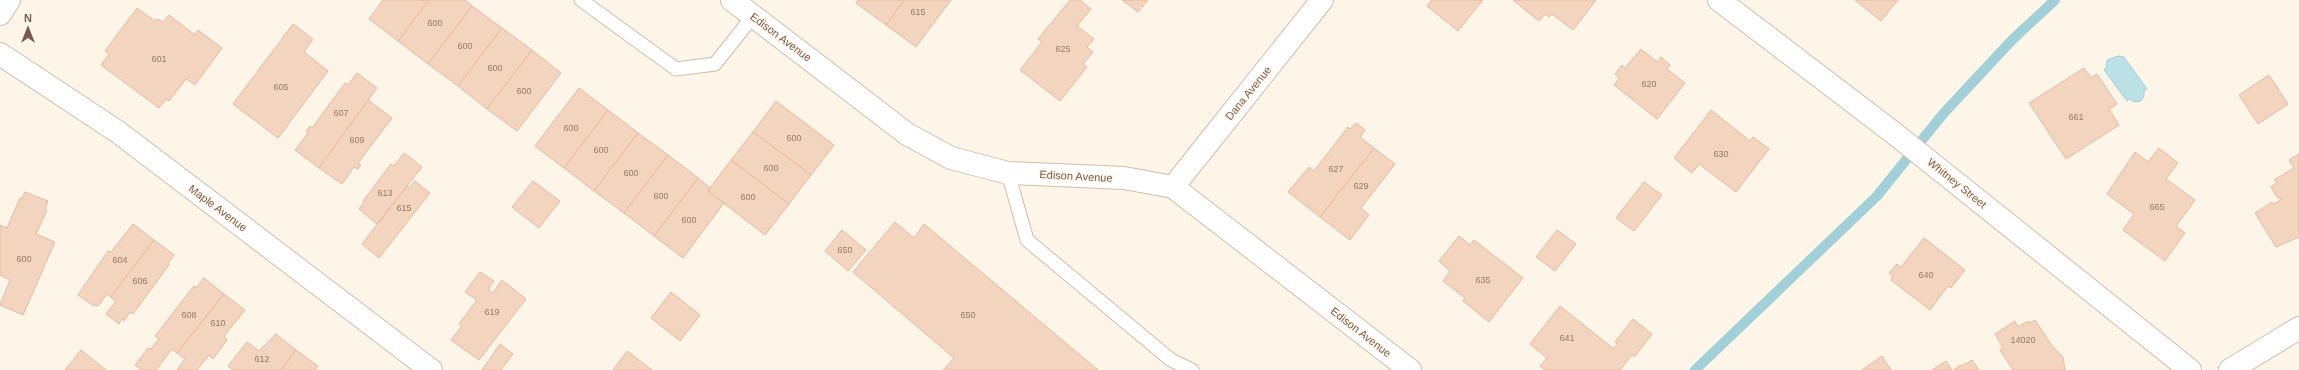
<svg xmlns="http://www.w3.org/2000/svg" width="2299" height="370" viewBox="0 0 2299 370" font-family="Helvetica,sans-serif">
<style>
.water{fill:#bbe1e7;stroke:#a1d0d9}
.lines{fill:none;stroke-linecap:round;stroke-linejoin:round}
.stream{stroke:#a1d0d9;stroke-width:10}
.building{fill:#f3d4be;stroke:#e6ba9e}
.service-casing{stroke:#cfbdad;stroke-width:15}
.minor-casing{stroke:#cfbdad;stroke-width:24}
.tertiary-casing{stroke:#cfbdad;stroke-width:24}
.service{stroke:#fff;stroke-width:13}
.minor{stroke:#fff;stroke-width:22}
.tertiary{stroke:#fff;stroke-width:22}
.labels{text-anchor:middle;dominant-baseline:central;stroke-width:3;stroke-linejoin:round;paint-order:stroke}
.number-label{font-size:9px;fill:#977968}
.street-label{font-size:11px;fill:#785b4b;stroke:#fff9ee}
</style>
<rect width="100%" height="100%" fill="#fdf5e7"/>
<polygon class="water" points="2118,56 2124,57 2147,89 2144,91 2144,96 2141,101 2135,102 2129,99 2127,101 2104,70 2106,68 2107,60"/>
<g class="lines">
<polyline class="stream" points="1695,370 1877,196 1943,114 2012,40 2055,0"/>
</g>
<g class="building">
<polygon points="383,0 429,0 398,41 369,19"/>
<polygon points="429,0 465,0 472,6 428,64 398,41"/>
<polygon points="858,0 904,0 886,25 856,3"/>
<polygon points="904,0 951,0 916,47 886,25"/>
<polygon points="1070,0 1080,0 1091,9 1077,26 1094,39 1087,47 1093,52 1083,64 1087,67 1060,101 1020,70 1042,42 1038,39"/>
<polygon points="1122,0 1148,0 1138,12"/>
<polygon points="1432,0 1483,0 1458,31 1427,6"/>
<polygon points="1513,0 1596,0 1573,30 1552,14 1549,17 1545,14 1539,21"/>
<polygon points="1855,0 1898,0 1881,21"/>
<polygon points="472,6 502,28 458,86 428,64"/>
<polygon points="137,8 155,21 158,19 163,22 169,15 195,35 198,30 222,48 195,85 186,79 169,101 166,99 159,108 101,65 109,54 105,51"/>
<polygon points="293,24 313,39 304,52 328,71 278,138 233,104"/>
<polygon points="502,28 532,50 487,109 458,86"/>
<polygon points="1641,49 1657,62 1661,57 1670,65 1667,69 1685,83 1657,119 1614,85 1619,78 1615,74 1622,65 1625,68"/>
<polygon points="532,50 561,73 517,131 487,109"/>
<polygon points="2084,68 2091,78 2097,74 2117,104 2109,109 2119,125 2066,159 2029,103"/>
<polygon points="357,73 377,88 319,168 295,150 308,133 306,132 310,126 312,128 345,83 348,85"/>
<polygon points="2269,75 2288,104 2258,124 2239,95"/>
<polygon points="579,88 608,110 564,168 535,146"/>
<polygon points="368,100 392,118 358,163 361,165 358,169 354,167 342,184 319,168"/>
<polygon points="776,101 834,145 811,175 753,132"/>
<polygon points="608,110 638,133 594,191 564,168"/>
<polygon points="1711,110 1750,141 1753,137 1769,149 1736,192 1699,164 1692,173 1674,158"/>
<polygon points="1356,123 1365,130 1360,137 1374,148 1320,217 1288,192 1309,167 1314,171 1348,127 1350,129"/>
<polygon points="753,132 811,175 789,204 731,160"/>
<polygon points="638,133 668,155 624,213 594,191"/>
<polygon points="1374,148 1395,164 1361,208 1369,215 1350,240 1320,217"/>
<polygon points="2159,148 2178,163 2166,179 2195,200 2176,226 2185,233 2165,261 2123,230 2134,214 2107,194 2135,152 2148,162"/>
<polygon points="404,153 422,167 377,224 359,209 364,202 363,201 391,164 394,166"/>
<polygon points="2299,154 2299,237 2276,247 2255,213 2272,202 2274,204 2282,199 2277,197 2271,187 2277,183 2274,180 2294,168 2289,160"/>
<polygon points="668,155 698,178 654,236 624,213"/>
<polygon points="731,160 789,204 765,235 708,191"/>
<polygon points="698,178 710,188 708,191 724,203 683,258 654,236"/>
<polygon points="415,181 430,193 379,258 362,244 407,186 409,188"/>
<polygon points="533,181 560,201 539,228 512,207"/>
<polygon points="1644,182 1662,195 1634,231 1616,218"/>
<polygon points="25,192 48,201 45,209 47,210 36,234 55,242 23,315 0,305 10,280 0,275 0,225 7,228 20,198 22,199"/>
<polygon points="895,222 914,238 924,224 1098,370 943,370 954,358 853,272"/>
<polygon points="133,224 154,240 111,297 107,294 98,306 95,305 94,306 78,295 108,251 111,252"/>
<polygon points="842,230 866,250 848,271 825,251"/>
<polygon points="1557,230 1576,244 1555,271 1536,257"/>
<polygon points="1459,236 1470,245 1474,240 1523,278 1489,322 1463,301 1465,298 1443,281 1450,271 1439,261"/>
<polygon points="1924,238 1965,270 1951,288 1948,286 1930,310 1891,280 1893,277 1889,273 1897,264 1901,267"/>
<polygon points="154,240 174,255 168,263 169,265 133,314 130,312 124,321 122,319 119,324 106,314 116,301 111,297"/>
<polygon points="480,272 494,281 488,289 493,293 502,280 526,299 479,360 451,340 462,326 459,324 477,300 465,292"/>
<polygon points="204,278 224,294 177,353 172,349 156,370 141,370 135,365 148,348 151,349 159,339 155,336 194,286 196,288"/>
<polygon points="671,292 700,315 680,341 651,318"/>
<polygon points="224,294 245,310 224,336 227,340 213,359 209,355 197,370 177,370 185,359 177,353"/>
<polygon points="1560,306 1614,349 1617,344 1615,342 1633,319 1652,334 1634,357 1632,355 1620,370 1545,370 1540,366 1547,358 1530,344"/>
<polygon points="2035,320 2052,346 2063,357 2065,370 2013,370 2000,350 2003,348 1995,334 2015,321 2018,327 2028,321 2030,323"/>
<polygon points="276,334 296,350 281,370 233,370 228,366 247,342 259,351"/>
<polygon points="500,344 513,354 501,370 482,370"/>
<polygon points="81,350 106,370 65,370"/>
<polygon points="296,350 318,366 315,370 281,370"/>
<polygon points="627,351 652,370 613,370"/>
<polygon points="1882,356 1891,370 1862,370"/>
<polygon points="1972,360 1979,370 1954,370 1960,365 1962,366"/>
<polygon points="1946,361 1952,370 1932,370"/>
</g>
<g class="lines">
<g class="service-casing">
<g id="service">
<polyline points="581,0 676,69 715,64 753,16"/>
<polyline points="1008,173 1027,240 1171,360 1192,370"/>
</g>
</g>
<g class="minor-casing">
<g id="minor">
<polyline points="732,0 907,134 951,158 1008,173 1124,178 1173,187 1410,370"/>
<polyline points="1719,0 1895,134 2190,370"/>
<polyline points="0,14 9,0"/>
<polyline points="0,54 118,132 431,370"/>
<polyline points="1173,187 1322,0"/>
</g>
</g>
<g class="tertiary-casing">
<polyline id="tertiary" points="2230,370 2299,328"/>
</g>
<use href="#service" class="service"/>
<use href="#minor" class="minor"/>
<use href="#tertiary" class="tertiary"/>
</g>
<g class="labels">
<g class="number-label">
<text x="918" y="12">615</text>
<text x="435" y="23">600</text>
<text x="465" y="46">600</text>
<text x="1063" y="49">625</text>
<text x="159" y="59">601</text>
<text x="495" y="68">600</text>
<text x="1649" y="84">620</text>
<text x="281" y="87">605</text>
<text x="524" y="91">600</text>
<text x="341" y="113">607</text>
<text x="2076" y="117">661</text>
<text x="571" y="128">600</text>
<text x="794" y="138">600</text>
<text x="357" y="140">609</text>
<text x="601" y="150">600</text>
<text x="1721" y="154">630</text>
<text x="771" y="168">600</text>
<text x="1336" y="169">627</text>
<text x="631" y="173">600</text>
<text x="1361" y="186">629</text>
<text x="385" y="193">613</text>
<text x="661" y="196">600</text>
<text x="748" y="197">600</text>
<text x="2157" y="207">665</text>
<text x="404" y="208">615</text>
<text x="689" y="220">600</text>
<text x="845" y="250">650</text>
<text x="24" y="259">600</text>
<text x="120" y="260">604</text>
<text x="1926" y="275">640</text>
<text x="1483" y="280">635</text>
<text x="140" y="281">606</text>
<text x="492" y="312">619</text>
<text x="189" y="315">608</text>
<text x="968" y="315">650</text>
<text x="218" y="323">610</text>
<text x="1567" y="338">641</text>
<text x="2023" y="340">14020</text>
<text x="262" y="359">612</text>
</g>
<g class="street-label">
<text transform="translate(781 37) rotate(37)">Edison Avenue</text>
<text transform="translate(1248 93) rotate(-51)">Dana Avenue</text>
<text transform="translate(1076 176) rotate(3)">Edison Avenue</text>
<text transform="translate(1957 183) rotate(39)">Whitney Street</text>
<text transform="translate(218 208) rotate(37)">Maple Avenue</text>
<text transform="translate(1361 332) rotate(38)">Edison Avenue</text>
</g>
</g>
<g transform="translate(28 28)" stroke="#fff9ee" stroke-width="3" paint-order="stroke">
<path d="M0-3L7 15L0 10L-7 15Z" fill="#785b4b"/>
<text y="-6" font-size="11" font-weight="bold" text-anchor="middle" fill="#785b4b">N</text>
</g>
</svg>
